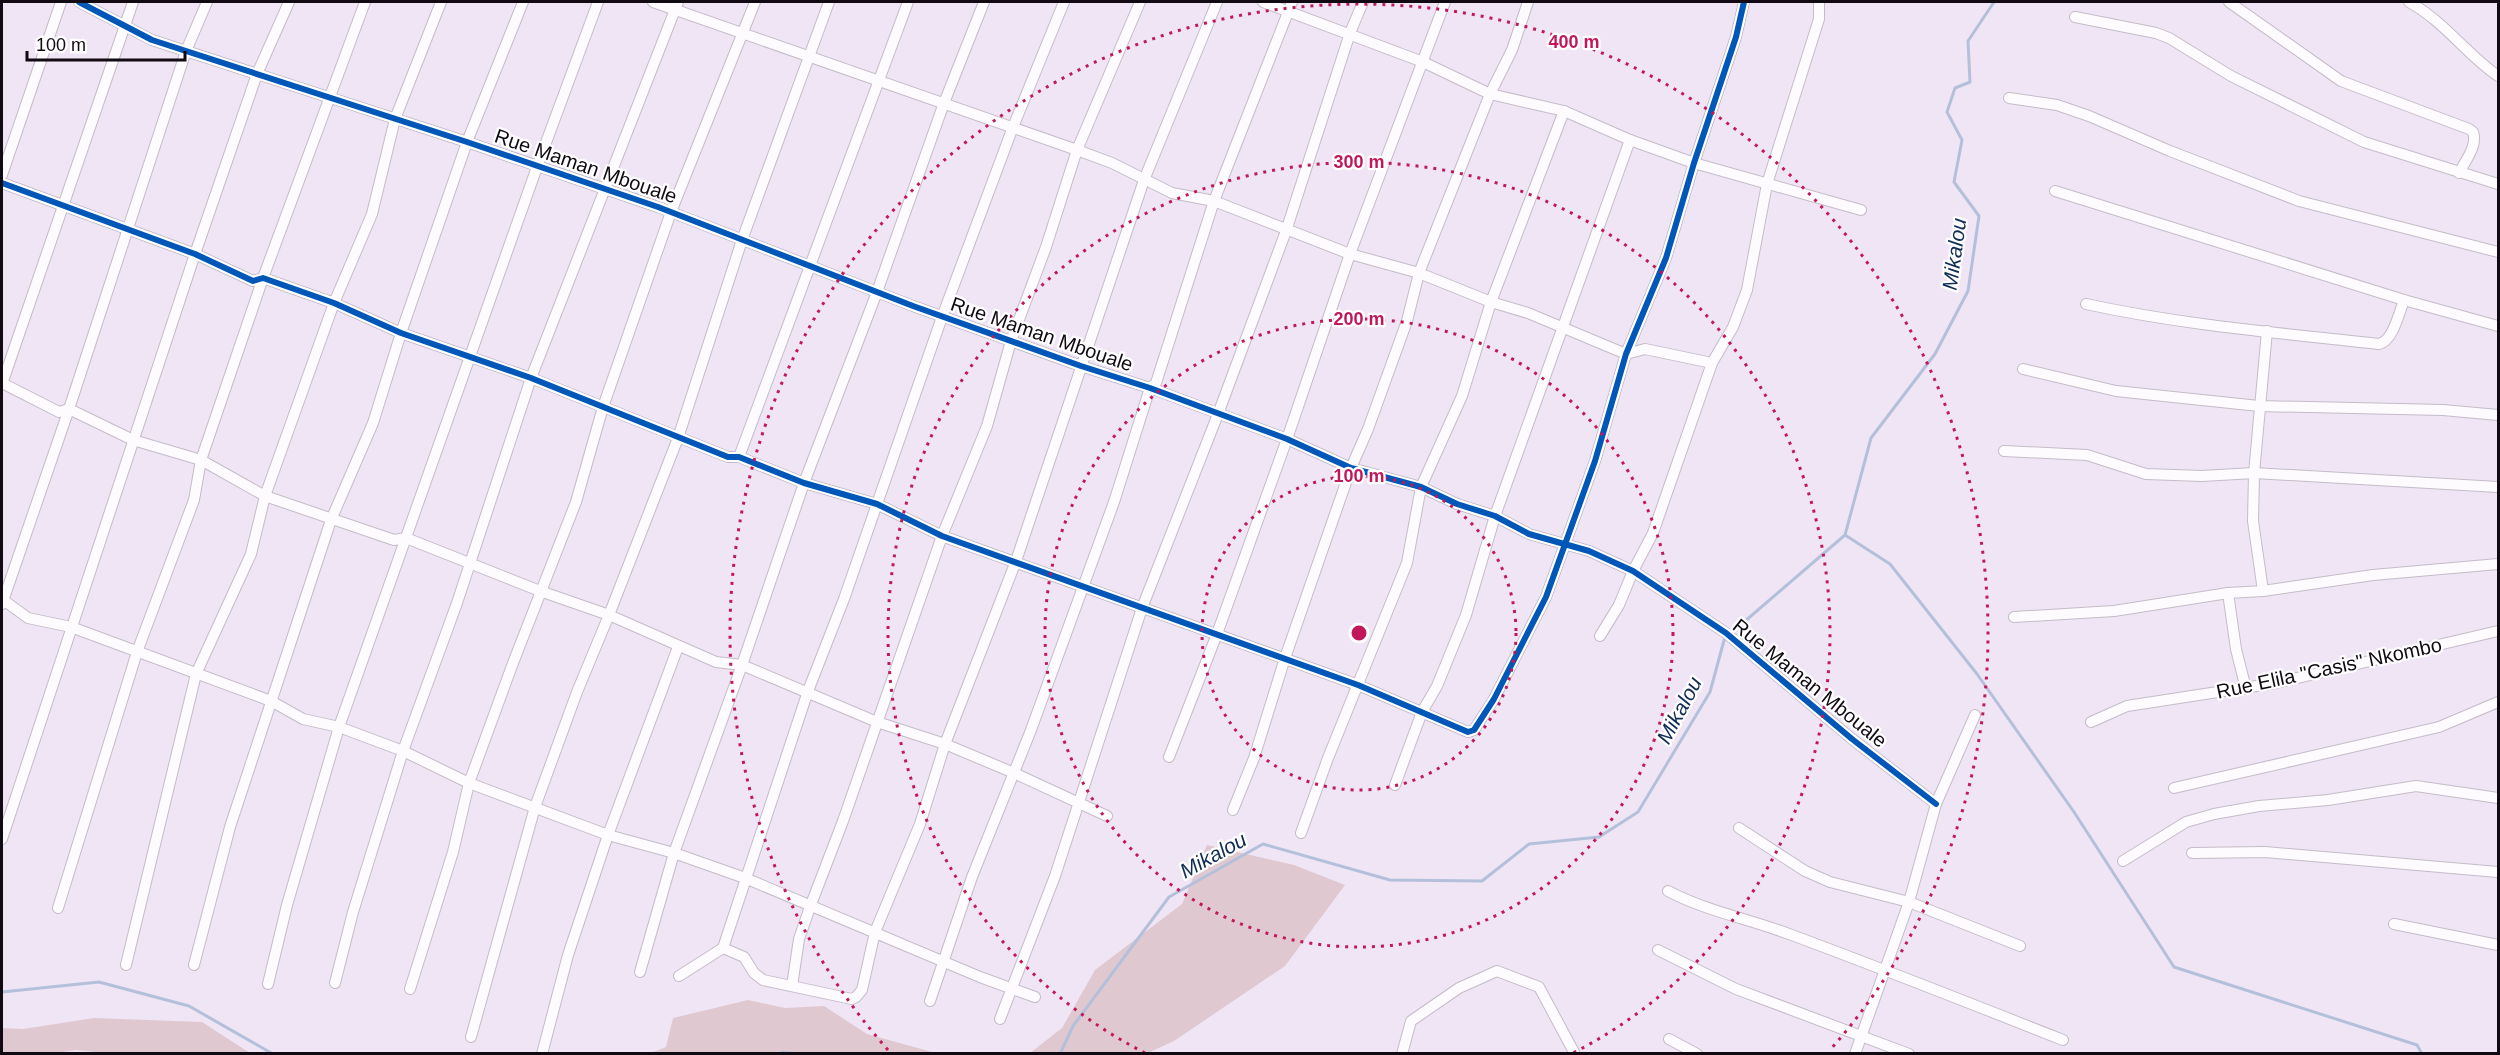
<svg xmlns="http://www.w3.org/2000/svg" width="2500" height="1055" viewBox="0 0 2500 1055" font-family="Arial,sans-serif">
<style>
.green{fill:#e0c8d1}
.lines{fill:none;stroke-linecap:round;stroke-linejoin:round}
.stream{stroke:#b4c0da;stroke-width:3}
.minor-casing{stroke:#c4bcc8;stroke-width:12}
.minor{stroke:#fdfbfe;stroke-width:10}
.cycleway-casing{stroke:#fff;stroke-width:10}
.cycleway{stroke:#0057b8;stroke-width:6}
.ring{fill:none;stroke:#c2185b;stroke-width:3;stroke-dasharray:3 6}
.labels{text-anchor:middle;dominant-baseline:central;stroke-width:4.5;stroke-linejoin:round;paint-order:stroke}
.street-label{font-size:20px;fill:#110a13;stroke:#fff}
.water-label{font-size:21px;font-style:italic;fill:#102d56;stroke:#fff}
.centre{fill:#c2185b;stroke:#fff;stroke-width:3}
.ring-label{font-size:18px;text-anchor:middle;font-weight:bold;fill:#c2185b;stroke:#fff;stroke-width:4.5;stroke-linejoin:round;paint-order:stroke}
</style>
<rect width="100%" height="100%" fill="#f0e5f5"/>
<g class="green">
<polygon points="1207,845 1294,865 1345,885 1285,966 1174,1041 1148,1053 1030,1053 1062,1028 1095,970 1182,904"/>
<polygon points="748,1000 785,1008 824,1006 867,1034 936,1053 651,1053 666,1047 673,1018"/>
<polygon points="94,1018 202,1022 250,1053 113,1054 76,1050 57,1053 2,1053 2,1028 23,1029"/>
</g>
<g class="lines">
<g class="stream">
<polyline points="1845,535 1890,564 1977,674 2074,812 2174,967 2417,1045 2422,1054"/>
<polyline points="2,992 99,982 189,1006 273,1054"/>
<polyline points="780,1054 782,1052 796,1054"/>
<polyline points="1060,1054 1073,1026 1169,897 1263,844 1390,880 1482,881 1529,844 1599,837 1638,812 1710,692 1726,633 1744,622 1845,535 1871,438 1935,354 1968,291 1979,216 1954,182 1962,140 1947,112 1955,88 1970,82 1968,41 1994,2"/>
</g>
<g class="minor-casing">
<g id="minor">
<polyline points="79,2 152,40 467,142 658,207 913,306 1081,366 1150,388 1287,439 1351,468 1421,487 1457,504 1495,516 1529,534 1589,551 1633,571 1726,633 1852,739 1936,804"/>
<polyline points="653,2 1077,150 1112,163 1172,193 1214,201 1350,254 1419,273 1491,302 1528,313 1626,354 1645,349 1712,363"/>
<polyline points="1263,2 1423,62 1490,94 1564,111 1630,140 1694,163 1861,210"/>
<path d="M 2229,2 L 2341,81 L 2469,129 L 2473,132 C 2478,146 2465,161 2459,173"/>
<path d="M 2409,2 C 2444,21 2466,54 2498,76"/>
<polyline points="2075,17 2156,33 2169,38 2231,76 2364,142 2498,184"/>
<polyline points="2009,98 2057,105 2089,116 2170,151 2299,201 2498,252"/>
<polyline points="2,175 61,2"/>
<polyline points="2,183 195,254 253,281 263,278 334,303 401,333 531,378 728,457 739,457 804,483 877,504 942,536 1358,685 1468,732 1474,730 1494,699 1546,597 1595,461 1626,354 1666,258 1694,163 1736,37 1744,2"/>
<polyline points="2055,191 2404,300 2498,326"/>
<path d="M 2086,304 C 2182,325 2281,333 2379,344 C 2393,341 2399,313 2404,300"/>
<polyline points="2023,369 2116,391 2259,406 2443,410 2498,415"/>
<polyline points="2,383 59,412 69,409 133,440 201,460 265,496 394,540 406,538 540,591 609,615 716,662 742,665 877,722 945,744 1014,773 1107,816"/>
<polyline points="2,384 133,2"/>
<polyline points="2004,451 2087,455 2146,474 2202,476 2254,473 2498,487"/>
<polyline points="739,457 908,2"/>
<polyline points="2263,591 2253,521 2254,473 2267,331"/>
<polyline points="2228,593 2236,649 2246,689"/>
<polyline points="2,599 28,618 71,627 271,701 303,719 339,727 403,751 469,783 608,835 674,853 745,878 980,977 1035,997"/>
<polyline points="2,604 69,409 186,51 207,2"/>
<polyline points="2014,617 2114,611 2228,593 2263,591 2373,575 2498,564"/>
<polyline points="1600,636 1619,605 1633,571 1653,533 1712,363 1733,327 1747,290 1767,184 1819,19 1819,2"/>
<polyline points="2091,722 2127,706 2276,683 2498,631"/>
<polyline points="1169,757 1217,634 1287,439 1350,254 1445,2"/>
<polyline points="1395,785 1422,712 1437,686 1466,615 1495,516 1630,140"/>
<polyline points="2174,788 2439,727 2498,702"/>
<polyline points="1233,810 1254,758 1285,658 1351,468 1368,429 1407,321 1419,273 1490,94 1512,50 1528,2"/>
<polyline points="1739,828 1805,871 1830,882 1909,902 2020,946"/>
<polyline points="1301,833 1328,758 1407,563 1421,487 1462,396 1491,302 1564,111"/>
<polyline points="2,839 195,254 257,74 289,2"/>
<polyline points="2192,853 2265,852 2498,872"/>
<polyline points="2123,861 2186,822 2214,814 2259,806 2328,800 2416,786 2498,798"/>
<path d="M 1668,891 C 1706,911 1749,919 1789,934 C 1881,968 1972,1004 2063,1040"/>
<polyline points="58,908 137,652 194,500 201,460 263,278 365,2"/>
<polyline points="2394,924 2498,945"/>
<polyline points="723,948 744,957 754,973 763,980 852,999 856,997 862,990 875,932 920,824 945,744 1016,561 1144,180 1217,2"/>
<polyline points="1658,950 1736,989 1909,1054"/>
<polyline points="126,965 196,674 251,554 265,496 334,303 372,214 395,119 441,2"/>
<polyline points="194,965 230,827 331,520 373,423 401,333 467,142 523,2"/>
<polyline points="640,972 674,853 742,665 804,483 877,292 944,103 984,2"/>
<polyline points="679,976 723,948 808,691 844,599 942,317 1013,127 1064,2"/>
<polyline points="335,983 353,912 403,751 457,603 531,378 678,2"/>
<polyline points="268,984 287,905 339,727 537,167 598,2"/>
<polyline points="792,986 799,939 810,907 843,821 942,536 987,426 1011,341 1046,247 1077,150 1140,2"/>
<polyline points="410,989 453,852 469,783 513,663 576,502 603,407 671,212 755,2"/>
<polyline points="930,1001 972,877 1031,730 1114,502 1150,388 1156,383 1214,201 1292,2"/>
<polyline points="1000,1019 1055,876 1142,608 1218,414 1286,231 1350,33 1363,2"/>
<polyline points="471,1037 535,807 577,692 609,615 678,438 742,240 829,2"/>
<polyline points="1669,1039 1697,1054"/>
<polyline points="542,1054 568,955 608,835 678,647"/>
<polyline points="1402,1054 1411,1021 1459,988 1497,971 1539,987 1575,1054"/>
<polyline points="1855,1054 1909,902 1936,804 1975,715"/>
</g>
</g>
<use href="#minor" class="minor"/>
<g class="cycleway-casing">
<g id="cycleway">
<polyline points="79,2 152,40 467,142 658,207 913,306 1081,366 1150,388 1287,439 1351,468 1421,487 1457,504 1495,516 1529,534 1589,551 1633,571 1726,633 1852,739 1936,804"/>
<polyline points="2,183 195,254 253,281 263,278 334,303 401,333 531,378 728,457 739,457 804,483 877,504 942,536 1358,685 1468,732 1474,730 1494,699 1546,597 1595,461 1626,354 1666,258 1694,163 1736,37 1744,2"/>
</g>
</g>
<use href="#cycleway" class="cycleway"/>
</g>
<g class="ring">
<circle cx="1359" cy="633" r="157"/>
<circle cx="1359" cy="633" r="314"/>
<path d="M1145 1053A471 471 0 1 1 1573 1053"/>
<path d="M888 1050A629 629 0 1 1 1830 1050"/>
</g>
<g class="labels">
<g class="street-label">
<text transform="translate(586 166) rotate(19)">Rue Maman Mbouale</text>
<text transform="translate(1042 334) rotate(19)">Rue Maman Mbouale</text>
<text transform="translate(2329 668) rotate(-12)">Rue Elila "Casis" Nkombo</text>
<text transform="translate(1810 683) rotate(39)">Rue Maman Mbouale</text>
</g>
<g class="water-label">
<text transform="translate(1954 254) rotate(-82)">Mikalou</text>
<text transform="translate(1679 710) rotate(-62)">Mikalou</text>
<text transform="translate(1213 855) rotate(-29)">Mikalou</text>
</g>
</g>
<circle cx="1359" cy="633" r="9" class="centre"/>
<g class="ring-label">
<text x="1574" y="48">400 m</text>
<text x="1359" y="168">300 m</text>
<text x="1359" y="325">200 m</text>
<text x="1359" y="482">100 m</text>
</g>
<rect width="2500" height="1055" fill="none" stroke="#110a13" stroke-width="6"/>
<path d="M27 51v9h158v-9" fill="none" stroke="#110a13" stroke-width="3"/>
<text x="36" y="51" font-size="18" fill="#110a13" stroke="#ffffff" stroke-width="4.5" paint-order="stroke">100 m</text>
</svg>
